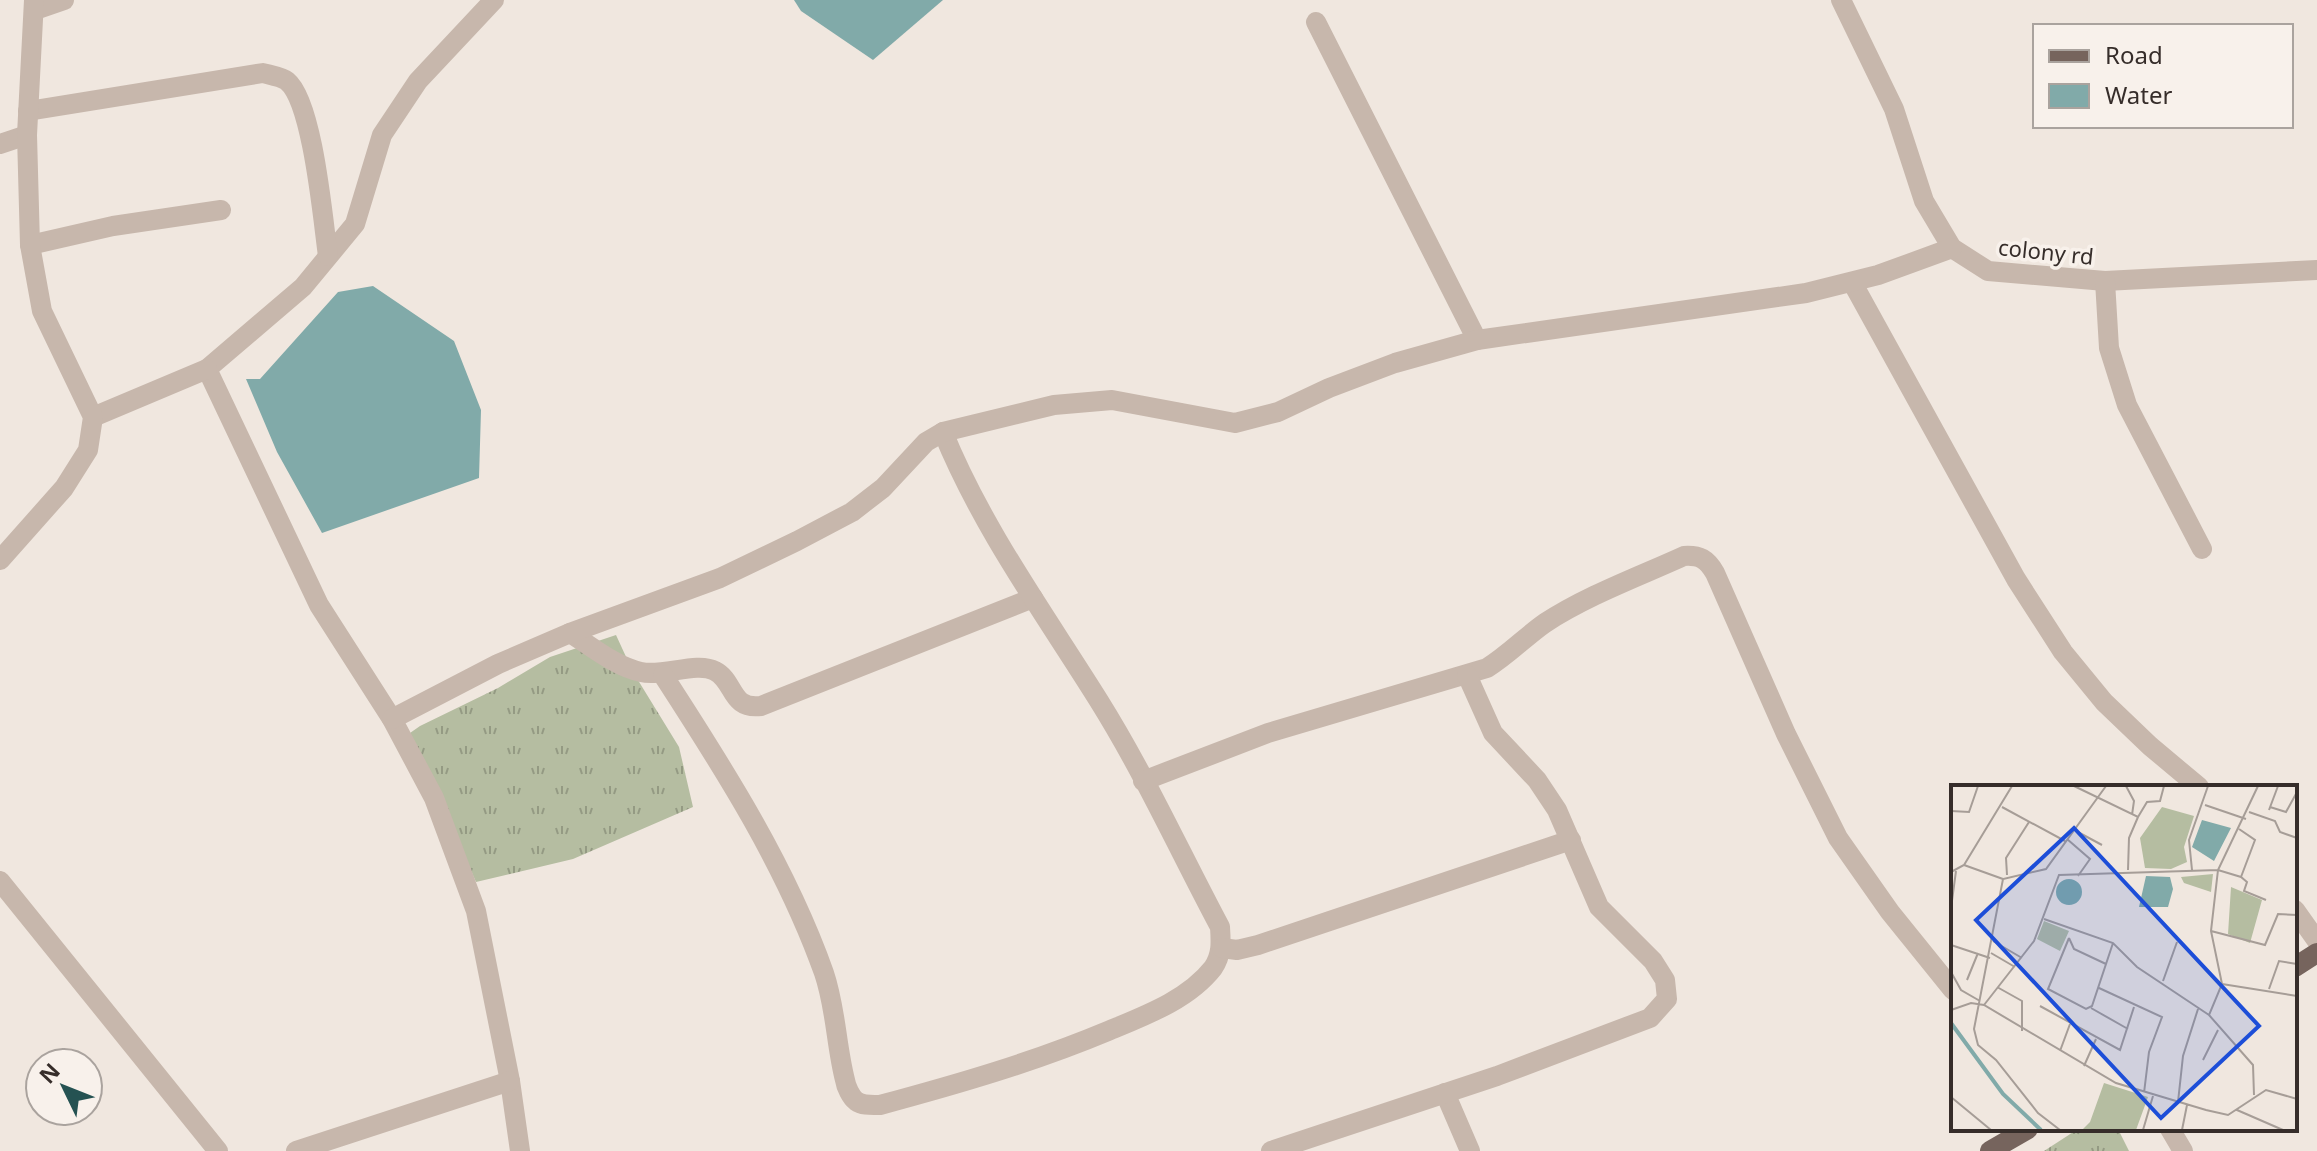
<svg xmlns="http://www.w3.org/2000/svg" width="2317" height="1151" viewBox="0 0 2317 1151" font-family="'Noto Sans',sans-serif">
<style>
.grass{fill:url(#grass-tufts)}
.water{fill:#81aaa9}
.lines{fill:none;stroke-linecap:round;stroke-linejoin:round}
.minor{stroke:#c7b7ac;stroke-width:20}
.major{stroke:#76645d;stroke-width:20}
.labels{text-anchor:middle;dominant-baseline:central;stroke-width:7;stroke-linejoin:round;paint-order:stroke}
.street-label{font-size:22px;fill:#362d2a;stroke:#f8f1eb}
.inset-river{fill:none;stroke:#81aaa9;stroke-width:4}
.inset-road{fill:none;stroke:#a69d97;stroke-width:2}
.view{fill:#1d4ed8;fill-opacity:0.15;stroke:#1d4ed8;stroke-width:4}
.inset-edge{fill:none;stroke:#362d2a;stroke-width:4}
</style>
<defs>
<pattern id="grass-tufts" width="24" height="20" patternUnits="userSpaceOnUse" patternTransform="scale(2)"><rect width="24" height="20" fill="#b5bda1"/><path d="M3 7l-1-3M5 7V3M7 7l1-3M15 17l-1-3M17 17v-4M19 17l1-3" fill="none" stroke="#949a83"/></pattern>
</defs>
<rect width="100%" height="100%" fill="#f0e7df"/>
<g class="grass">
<polygon points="616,635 633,672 679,747 693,807 573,859 476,882 410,733 420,726 498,688 550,657"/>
<polygon points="2078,1129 2118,1129 2129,1151 2044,1151"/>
</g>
<g class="water">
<polygon points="794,0 943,0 873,60 801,11"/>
<polygon points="373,286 454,341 481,410 479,478 322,533 277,452 246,379 260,379 338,292"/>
</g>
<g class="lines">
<g class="minor">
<polyline points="494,0 418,81 382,135 355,224 303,287 207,369 319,605 392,719 434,798 476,911 510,1081 520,1151"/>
<polyline points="1841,0 1894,109 1924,201 1952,248 1988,271 2105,281 2317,270"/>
<polyline points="35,10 64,0"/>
<polyline points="1316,22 1477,340"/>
<path d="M 28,111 L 263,73 C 270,75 282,77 287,81 C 313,102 323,221 328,256"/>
<polyline points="0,144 27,135"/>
<polyline points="30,245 113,226 221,210"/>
<polyline points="2105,281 2109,348 2127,405 2202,549"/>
<polyline points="1852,282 2016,579 2063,652 2104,702 2150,746 2199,787"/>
<polyline points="93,417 207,369"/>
<polyline points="0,560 64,488 88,450 93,417 42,311 30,245 27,135 34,0"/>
<path d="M 570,633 C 591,646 616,667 641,672 C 663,677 697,661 715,671 C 735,681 730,710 761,706 L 1033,598"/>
<path d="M 663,675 C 724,769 786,866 824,973 C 836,1008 836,1045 845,1080 C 846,1087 851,1097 856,1101 C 863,1106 872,1105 880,1105 C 958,1084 1034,1062 1108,1031 C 1144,1016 1188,1000 1213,968 C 1222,955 1221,942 1220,927 C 1180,852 1144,773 1099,701 C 1044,613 982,528 943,432"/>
<polyline points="392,719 498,664 570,633 720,578 797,541 852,512 883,488 926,442 943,432 1054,405 1112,400 1235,423 1278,412 1329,388 1395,363 1477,340 1806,293 1878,275 1952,248"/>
<path d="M 1143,781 L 1268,733 L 1487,668 C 1508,655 1525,637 1545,623 C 1588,595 1638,577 1684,556 C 1700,555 1707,559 1715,573 L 1786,734 L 1838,838 L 1890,912 L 1953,990"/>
<polyline points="0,881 218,1151"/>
<polyline points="2295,910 2317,941"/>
<polyline points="1222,948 1237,950 1258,945 1571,840"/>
<polyline points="1445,1093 1470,1151"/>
<polyline points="2170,1129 2183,1151"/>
<polyline points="296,1151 510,1081"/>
<polyline points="1271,1151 1497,1076 1650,1018 1667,999 1665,980 1653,961 1599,907 1557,810 1537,780 1493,733 1467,675"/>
</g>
<g class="major">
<polyline points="2295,967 2317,953"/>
<polyline points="1990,1151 2028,1129"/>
</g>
</g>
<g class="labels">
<g class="street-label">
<text transform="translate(2046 251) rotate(6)">colony rd</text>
</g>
</g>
<g transform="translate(1951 785)">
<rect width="346" height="346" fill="#f0e7df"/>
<path d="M 211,22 L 243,31 L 233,62 L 236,77 L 220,84 L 194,83 L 189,53 ZM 262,89 L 260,107 L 233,98 L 230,92 ZM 280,102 L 311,115 L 299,158 L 277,149 ZM 93,136 L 118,146 L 109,166 L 86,154 ZM 153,298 L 197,312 L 185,345 L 131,345 L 139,337 Z" fill="#b5bda1"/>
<path d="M 251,35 L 280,43 L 263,76 L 241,62 ZM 195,91 L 219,92 L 222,104 L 217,122 L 188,122 ZM105 107a13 13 0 1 1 26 0a13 13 0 1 1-26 0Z" fill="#81aaa9"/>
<path class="inset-river" d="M 0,238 L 52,309 L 90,345"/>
<path class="inset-road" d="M 123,1 L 187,32 L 196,17 L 209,16 L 213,1M 175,1 L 183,16 L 181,30M 254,20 L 295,34M 51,22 L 114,56M 319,22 L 335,27 L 346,7M 318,25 L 327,1M 0,26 L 18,27 L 27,1M 298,27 L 324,36 L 329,47 L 346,53M 288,44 L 304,55 L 290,92M 125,46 L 151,60M 116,54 L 139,74 L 127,91M 13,80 L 52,94M 177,85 L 178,53 L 187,32M 241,85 L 238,55 L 257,1M 0,87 L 13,80 L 61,1M 56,90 L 55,73 L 78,37M 0,123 L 5,86M 93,134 L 162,158 L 186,182 L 258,230M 260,146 L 314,160 L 327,129 L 346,130M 118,153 L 97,204 L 135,224 L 141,221 L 162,158M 118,153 L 123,164 L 155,179M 42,156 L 71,173M 0,160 L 39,173M 40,168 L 64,182M 0,187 L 10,205 L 29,216M 16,195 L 27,168M 212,196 L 226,157M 271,199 L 346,211M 46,202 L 71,216 L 71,246M 148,203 L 211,232 L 198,267 L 193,308M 318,204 L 328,176 L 346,179M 33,220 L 83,156 L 108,90 L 267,85 L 290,92 L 296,97 L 293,106 L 315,115M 89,221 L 169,265 L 183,222M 140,223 L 177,244M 0,225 L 20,218 L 33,220 L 165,298 L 255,325 L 277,330 L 315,305 L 346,314M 109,266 L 119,239M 252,275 L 267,245M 133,281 L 145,254M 303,310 L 302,280 L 258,230 L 271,199 L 260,146 L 267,85 L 307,1M 0,312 L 40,345M 227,317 L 232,271 L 247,224M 286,325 L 332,345M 109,345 L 87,328 L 45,275 L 27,260 L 23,244 L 52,94 L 95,84 L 155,1M 192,345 L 202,311M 231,345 L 236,320"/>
<path class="view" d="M 123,43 L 308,241 L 210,333 L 25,135 Z"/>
<rect width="346" height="346" class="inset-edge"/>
</g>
<rect x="2033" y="24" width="260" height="104" fill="#f8f1eb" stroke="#aaa39e" stroke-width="2"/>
<rect x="2049" y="50" width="40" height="12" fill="#76645d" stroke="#aaa39e" stroke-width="2"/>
<text x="2105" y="64" font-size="24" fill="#362d2a">Road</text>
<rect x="2049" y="84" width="40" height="24" fill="#81aaa9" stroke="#aaa39e" stroke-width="2"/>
<text x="2105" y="104" font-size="24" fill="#362d2a">Water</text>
<g transform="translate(64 1087) rotate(313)"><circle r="38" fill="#f8f1eb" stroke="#aaa39e" stroke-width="2"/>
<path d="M0-6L14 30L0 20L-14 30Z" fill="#255252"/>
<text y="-12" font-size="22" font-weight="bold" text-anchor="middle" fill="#362d2a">N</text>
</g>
</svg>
